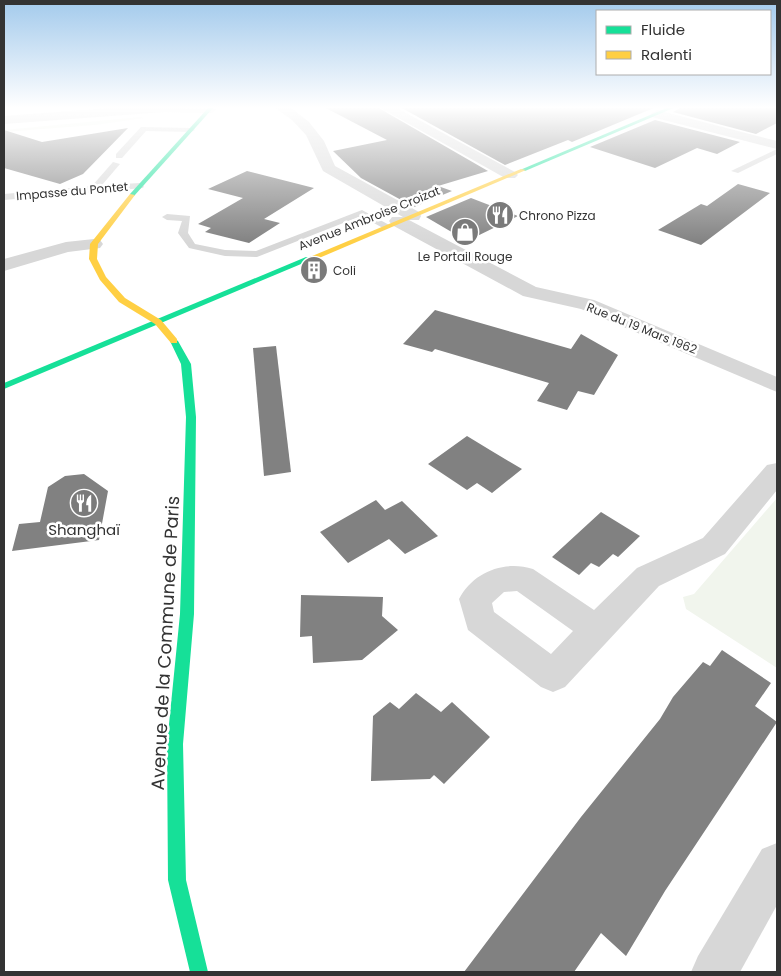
<svg xmlns="http://www.w3.org/2000/svg" width="781" height="976" viewBox="0 0 781 976" font-family="Poppins,sans-serif">
<style>
.green{fill:#f1f5ed}
.building{fill:#818181}
.lines{fill:none;stroke-linecap:round;stroke-linejoin:round}
.lane{fill:#d7d7d7;fill-rule:evenodd}
.street{fill:#d7d7d7;fill-rule:evenodd}
.fast{fill:#16e098;fill-rule:evenodd}
.slow{fill:#ffcf43;fill-rule:evenodd}
.labels{text-anchor:middle;dominant-baseline:central;stroke-width:5;stroke-linejoin:round;paint-order:stroke}
.far-street-label{font-size:12px;fill:#333;stroke:#fff}
.far-poi-label{font-size:12px;fill:#333;stroke:#fff;text-anchor:start}
.poi-label{font-size:15px;fill:#333;stroke:#fff}
.near-street-label{font-size:18px;fill:#333;stroke:#fff}
</style>
<rect width="100%" height="100%" fill="#fff"/>
<g class="green">
<polygon points="140,117 144,118 95,125 4,132 4,130"/>
<polygon points="777,498 777,668 686,609 683,597 694,594"/>
</g>
<g class="building">
<polygon points="324,107 377,107 488,171 438,186 452,191 414,207 361,178 333,151 387,140"/>
<polygon points="400,107 656,107 572,142 568,140 505,165"/>
<polygon points="682,107 777,107 777,123 756,134 673,112"/>
<polygon points="655,120 740,142 717,154 697,148 655,168 590,147"/>
<polygon points="128,128 83,174 60,184 4,168 4,130 42,142"/>
<polygon points="247,171 314,188 264,219 280,223 249,243 205,232 211,228 198,224 243,198 208,189"/>
<polygon points="738,184 770,193 701,245 658,230 701,204 707,206"/>
<polygon points="471,198 518,216 467,241 426,217"/>
<polygon points="435,310 571,349 581,334 618,355 594,395 578,391 567,410 537,401 549,383 435,349 432,352 403,344"/>
<polygon points="276,346 291,472 264,476 253,348"/>
<polygon points="467,436 490,450 522,469 492,493 477,483 467,490 428,464"/>
<polygon points="84,474 108,491 99,540 12,551 19,524 40,522 48,487 65,476"/>
<polygon points="376,500 385,510 402,501 438,536 405,554 389,539 348,563 320,532"/>
<polygon points="601,512 640,536 618,557 613,554 599,567 591,563 579,575 552,557"/>
<polygon points="301,595 383,597 382,616 398,630 362,660 313,663 312,636 300,637"/>
<polygon points="722,650 771,683 755,706 777,722 665,891 626,956 601,933 574,972 464,972 581,817 660,719 673,697 703,662 710,666"/>
<polygon points="416,693 441,712 452,702 490,737 444,784 434,775 430,779 371,781 373,716 390,702 399,709"/>
</g>
<g class="lines">
<g class="lane">
<polygon points="141,127 191,128 195,130 191,132 146,131 122,158 116,158 116,154"/>
<polygon points="777,149 777,154 738,173 731,171"/>
<polygon points="113,162 120,164 102,185 140,183 144,186 143,188 4,200 4,194 92,186"/>
<polygon points="362,210 391,226 383,228 361,216 257,257 225,256 189,248 178,233 182,221 167,220 162,217 167,214 190,216 188,233 195,244 225,250 256,251"/>
</g>
<g class="street">
<polygon points="122,107 217,109 211,113 165,112 4,124 4,116"/>
<polygon points="274,107 290,107 309,122 324,141 335,166 419,212 421,216 419,220 409,220 536,287 594,300 777,377 777,392 581,309 523,296 392,225 389,221 392,217 403,217 323,171 306,135 292,120"/>
<polygon points="379,107 395,107 515,172 518,175 515,178 505,178"/>
<polygon points="657,110 777,141 777,149 652,117 651,114"/>
<polygon points="94,239 100,240 103,244 100,248 68,252 4,271 4,259 66,242"/>
<path d="M 777,463 L 777,490 L 725,554 L 659,586 L 565,687 L 553,692 L 541,687 L 468,630 L 459,599 C 473,572 504,560 533,569 L 594,610 L 637,568 L 703,538 L 767,465 ZM 517,591 L 573,631 L 551,654 L 494,612 L 492,603 L 504,592 Z"/>
<polygon points="777,843 777,905 740,972 691,972 698,956 762,849"/>
</g>
<g class="fast">
<polygon points="209,107 214,107 134,196 130,196 130,194"/>
<polygon points="669,107 676,107 525,171 520,170"/>
<polygon points="306,257 313,259 4,389 4,383"/>
<polygon points="174,338 178,341 191,364 196,417 194,614 183,744 186,880 208,972 190,972 168,880 167,744 180,614 186,417 181,364 170,341"/>
</g>
<g class="slow">
<polygon points="521,169 526,170 312,261 305,259"/>
<polygon points="130,194 135,195 98,244 97,259 106,277 125,298 161,320 177,339 177,343 171,343 155,324 119,302 100,280 89,259 90,244"/>
</g>
</g>
<linearGradient id="sky" x2="0" y2="1"><stop stop-color="#a3caec"/><stop offset="0.44" stop-color="#fff"/><stop offset="1" stop-color="#fff" stop-opacity="0"/></linearGradient>
<rect width="781" height="244" fill="url(#sky)"/>
<defs>
<g id="restaurant-disc" transform="scale(1.4375)"><circle r="9.5" fill="#7a7a7a" stroke="#fff"/><path d="M-5-6h1v4h1v-4h1v4h1v-4h1v5L-1.5 .5V6h-2V.5L-5-1ZM5-6V6H3V1.5H1.5Q1.5-4 5-6Z" fill="#fff"/></g>
<g id="shop-disc" transform="scale(1.4375)"><circle r="9.5" fill="#7a7a7a" stroke="#fff"/><path d="M-5-2.5h2.3a2.7 3.5 0 0 1 5.4 0H5L5.5 6h-11ZM-1.5-2.5h3a1.5 2.3 0 0 0-3 0Z" fill="#fff"/></g>
<g id="building-disc" transform="scale(1.4375)"><circle r="9.5" fill="#7a7a7a" stroke="#fff"/><path d="M-4-6H4V6H1V3H-1V6H-4ZM-2.5-4.3h1.7v1.8h-1.7ZM.8-4.3h1.7v1.8H.8ZM-2.5-1h1.7V.8h-1.7ZM.8-1h1.7V.8H.8Z" fill="#fff"/></g>
</defs>
<g fill-rule="evenodd">
<use href="#restaurant-disc" x="500" y="215"/>
<use href="#shop-disc" x="465" y="232"/>
<use href="#building-disc" x="314" y="270"/>
<use href="#restaurant-disc" x="84" y="503"/>
</g>
<g class="labels">
<g class="far-street-label">
<text transform="translate(72 191) rotate(-5)">Impasse du Pontet</text>
<text transform="translate(369 218) rotate(-22)">Avenue Ambroise Croizat</text>
<text transform="translate(642 328) rotate(22)">Rue du 19 Mars 1962</text>
</g>
<g class="far-poi-label">
<text x="519" y="215">Chrono Pizza</text>
<text x="465" y="256" text-anchor="middle">Le Portail Rouge</text>
<text x="333" y="270">Coli</text>
</g>
<g class="poi-label">
<text x="84" y="529">Shanghaï</text>
</g>
<g class="near-street-label">
<text transform="translate(165 643) rotate(-87)">Avenue de la Commune de Paris</text>
</g>
</g>
<rect width="781" height="976" fill="none" stroke="#333333" stroke-width="10"/>
<rect x="596" y="10" width="175" height="65" fill="#ffffff" stroke="#adadad"/>
<rect x="606" y="26" width="25" height="8" fill="#16e098" stroke="#adadad"/>
<text x="641" y="35" font-size="15" fill="#333333">Fluide</text>
<rect x="606" y="51" width="25" height="8" fill="#ffcf43" stroke="#adadad"/>
<text x="641" y="60" font-size="15" fill="#333333">Ralenti</text>
</svg>
